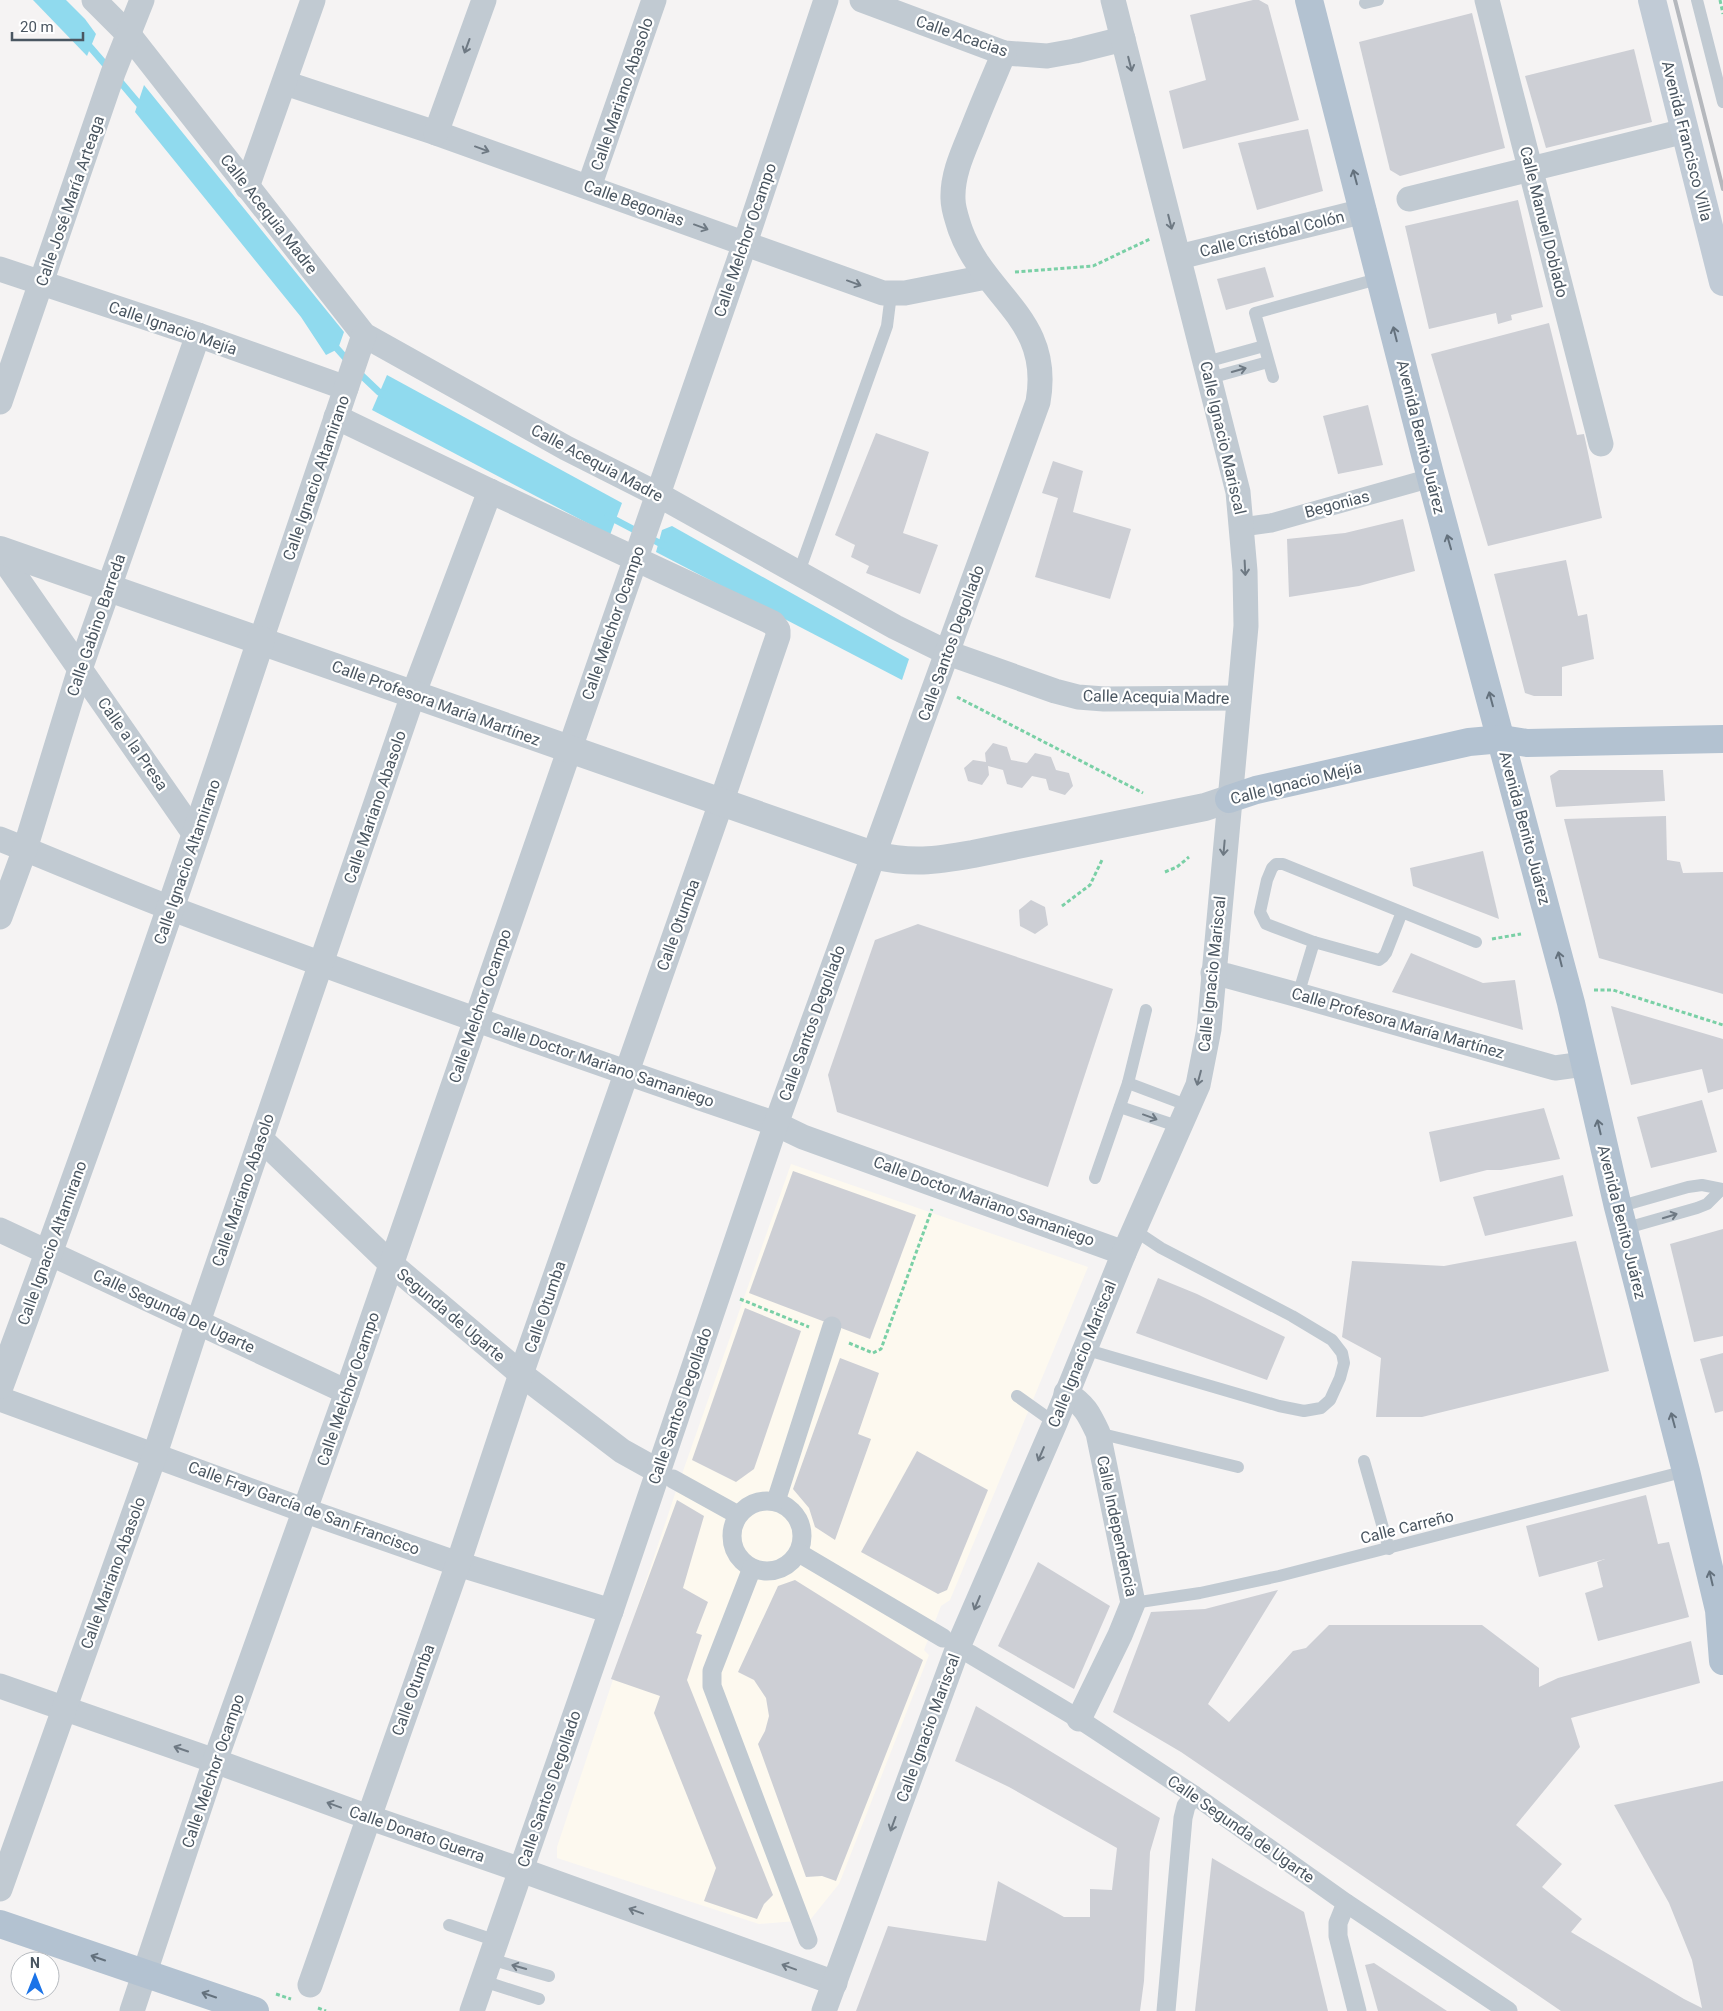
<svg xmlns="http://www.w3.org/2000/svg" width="1723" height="2011" viewBox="0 0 1723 2011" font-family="Roboto,sans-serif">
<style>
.commercial{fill:#fdf9ef}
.water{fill:#90daee}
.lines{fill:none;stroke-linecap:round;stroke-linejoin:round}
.stream{stroke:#90daee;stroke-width:7}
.building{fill:#cdcfd5}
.path{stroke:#7ad0a6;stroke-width:3;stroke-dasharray:4 2.5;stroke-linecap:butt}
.service{stroke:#c1cad2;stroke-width:12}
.pedestrian{stroke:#c1cad2;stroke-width:19}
.minor{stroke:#c1cad2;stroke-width:25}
.tertiary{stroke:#c1cad2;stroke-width:28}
.secondary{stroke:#c1cbd6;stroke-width:28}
.primary{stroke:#b3c2d1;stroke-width:28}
.rail{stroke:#b5b8bd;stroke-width:4}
.oneway{stroke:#6e7983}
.oneway2{stroke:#64717d}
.labels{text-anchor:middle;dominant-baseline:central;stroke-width:4.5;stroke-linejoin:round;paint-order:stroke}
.street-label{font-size:16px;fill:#4a5661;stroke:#fff}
</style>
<rect width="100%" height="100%" fill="#f5f3f3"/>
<polygon class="commercial" points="791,1164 1088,1267 950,1600 941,1606 924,1650 929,1655 839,1884 810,1920 759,1924 557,1858 557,1847 675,1494"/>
<g class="water">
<polygon points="33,0 66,0 85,19 96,34 87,56"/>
<polygon points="144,85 344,332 338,349 326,355 301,317 135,112"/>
<polygon points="387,375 622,503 610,535 372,410"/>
<polygon points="672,526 909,659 902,680 656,552 662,530"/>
</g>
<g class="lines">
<g class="stream">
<polyline points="84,40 110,70"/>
<polyline points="117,78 144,110"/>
<polyline points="333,344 349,362"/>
<polyline points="358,372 379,392 386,395"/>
<polyline points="608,516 665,546"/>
</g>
</g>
<g class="building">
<polygon points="1253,0 1259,0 1268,5 1299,120 1183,149 1169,91 1206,80 1190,15"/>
<polygon points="1472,13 1505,148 1400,176 1390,170 1359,42"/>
<polygon points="1634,49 1652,122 1546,148 1525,76"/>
<polygon points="1308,129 1323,191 1257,210 1238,143"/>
<polygon points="1518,200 1543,307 1511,315 1512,320 1498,324 1496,313 1429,329 1405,226"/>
<polygon points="1265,267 1274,297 1226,310 1217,279"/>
<polygon points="1549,323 1577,435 1584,434 1602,518 1488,546 1431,354"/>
<polygon points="1368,405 1383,465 1338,474 1323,416"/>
<polygon points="876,433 929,452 903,533 938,545 920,594 866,573 869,566 851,557 855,545 835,535"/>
<polygon points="1053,461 1083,471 1073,512 1131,529 1110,599 1035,577 1058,498 1042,493"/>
<polygon points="1403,519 1415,571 1359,586 1289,597 1287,539 1345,533"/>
<polygon points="1566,560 1578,616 1587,614 1594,659 1562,667 1562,696 1534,696 1525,693 1494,574"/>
<polygon points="993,743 1007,747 1011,760 1027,763 1035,753 1051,757 1056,770 1069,773 1073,786 1065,795 1049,790 1046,779 1032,776 1022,788 1007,784 1003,770 988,766 989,775 982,785 968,781 964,768 973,760 986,762 985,753"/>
<polygon points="1559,770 1663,770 1665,801 1556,807 1550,776"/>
<polygon points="1666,816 1667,860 1680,862 1683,873 1723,872 1723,994 1599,958 1564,819"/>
<polygon points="1483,851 1499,919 1413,886 1410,868"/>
<polygon points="1031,900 1045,907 1048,925 1035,934 1020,926 1019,910"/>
<polygon points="918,924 1113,989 1048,1187 837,1112 828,1075 875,940"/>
<polygon points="1411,953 1483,983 1515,980 1523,1030 1392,992"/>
<polygon points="1611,1006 1723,1039 1723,1089 1708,1093 1702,1069 1631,1085"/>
<polygon points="1702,1100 1717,1152 1651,1168 1637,1117"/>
<polygon points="1544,1108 1560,1159 1501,1170 1487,1170 1440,1182 1429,1132"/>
<polygon points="793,1171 916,1215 870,1339 749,1293"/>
<polygon points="1563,1175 1573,1216 1485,1236 1473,1197"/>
<polygon points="1723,1229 1723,1336 1694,1342 1670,1244"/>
<polygon points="1576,1241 1609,1371 1422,1417 1376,1417 1381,1358 1342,1337 1352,1261 1444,1266"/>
<polygon points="1158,1278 1197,1294 1285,1337 1267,1380 1136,1333"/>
<polygon points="745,1308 801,1331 754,1469 736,1482 692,1460"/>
<polygon points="1723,1353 1723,1411 1715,1413 1700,1359"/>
<polygon points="840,1358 879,1373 858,1434 871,1439 835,1540 815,1527 809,1508 793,1489"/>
<polygon points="917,1451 988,1490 947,1590 938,1594 861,1552"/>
<polygon points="1646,1495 1658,1544 1669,1542 1689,1617 1598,1641 1585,1593 1603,1587 1597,1562 1605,1559 1539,1577 1526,1526"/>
<polygon points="677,1500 704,1516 683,1588 708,1602 696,1633 702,1635 687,1680 773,1895 764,1904 757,1919 704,1901 716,1868 654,1713 660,1696 611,1679"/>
<polygon points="1038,1562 1110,1606 1074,1689 998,1646"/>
<polygon points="795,1580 923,1660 836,1881 822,1876 806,1877 758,1744 765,1731 769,1716 766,1698 754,1680 738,1672 778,1586"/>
<polygon points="1278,1590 1208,1704 1229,1722 1293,1651 1306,1648 1329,1625 1482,1625 1539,1668 1539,1687 1558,1678 1691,1641 1700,1683 1571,1718 1580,1747 1516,1825 1562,1864 1542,1887 1582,1919 1571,1932 1684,1999 1702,2008 1692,1960 1669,1903 1614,1805 1723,1781 1723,2011 1561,2011 1181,1752 1113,1712 1151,1612 1205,1609"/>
<polygon points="976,1706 1160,1818 1150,1852 1144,1981 1140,2011 856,2011 888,1926 986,1941 998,1881 1064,1917 1090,1917 1090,1889 1112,1890 1117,1848 1009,1787 955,1761"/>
<polygon points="1212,1858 1304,1912 1328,2011 1195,2011"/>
<polygon points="1374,1963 1447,2011 1378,2011 1365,1965"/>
</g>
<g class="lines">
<g class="path">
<polyline points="1720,0 1723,14"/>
<polyline points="1015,272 1093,266 1150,239"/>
<polyline points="957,697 1143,793"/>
<polyline points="1165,872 1177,867 1189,857"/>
<polyline points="1062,906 1090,885 1102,860"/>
<polyline points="1492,939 1521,934"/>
<polyline points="1594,990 1613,990 1723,1025"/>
<polyline points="740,1299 809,1327"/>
<polyline points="849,1343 873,1353 881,1349 932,1209"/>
<polyline points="276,1994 291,1999"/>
<polyline points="318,2008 326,2011"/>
</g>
<g class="service">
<polyline points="1697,0 1723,102"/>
<polyline points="1365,3 1378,0"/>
<polyline points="1206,362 1264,346"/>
<polyline points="1273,377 1255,313 1381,278"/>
<polyline points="1210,378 1268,362"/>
<polyline points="799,572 887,326 891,294"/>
<polyline points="1402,912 1386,953 1383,957 1379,960 1314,942 1266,924 1260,912 1267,880 1272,868 1276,864 1283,864 1476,942"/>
<polyline points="1298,995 1314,942"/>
<polyline points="1128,1083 1189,1106"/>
<polyline points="1120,1107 1180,1127"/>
<polyline points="1095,1178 1128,1083 1146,1010"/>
<polyline points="1618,1207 1688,1187 1702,1185 1723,1189"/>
<polyline points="1623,1229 1697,1208 1707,1204 1721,1190"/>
<polyline points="1084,1349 1279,1406 1304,1411 1321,1408 1330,1400 1340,1378 1344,1363 1342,1353 1332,1340 1292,1316 1161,1248 1134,1230"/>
<polyline points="1017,1396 1055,1423"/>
<polyline points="1098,1433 1238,1467"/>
<polyline points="1364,1461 1389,1549"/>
<polyline points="1133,1603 1200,1593 1279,1576 1686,1471"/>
<polyline points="449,1925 497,1941"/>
<polyline points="490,1959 549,1976"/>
<polyline points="483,1981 539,1999"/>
</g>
<g class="pedestrian">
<polyline points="1242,527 1271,523 1431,478"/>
<polyline points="673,1479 738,1515"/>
<circle cx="767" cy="1536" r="35"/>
<polyline points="776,1501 832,1326"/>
<polyline points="799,1553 943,1638"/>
<polyline points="752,1568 712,1671 712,1686 808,1940"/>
<polyline points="970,1654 1079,1719 1194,1795 1346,1903 1508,2011"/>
<polyline points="1346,1903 1338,1923 1338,1936 1357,2011"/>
<polyline points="1166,2011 1183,1818 1186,1806 1194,1795"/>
</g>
<g class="minor">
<polyline points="94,0 129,35 364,335 566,448 657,494 895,627 948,653 1055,691 1078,697 1104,699 1238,698"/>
<polyline points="862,0 1004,53 1047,56 1075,51 1123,39"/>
<polyline points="1487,0 1601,444"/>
<polyline points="285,83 436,133 883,293 905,293 986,277"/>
<polyline points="436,133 484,0"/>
<polyline points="247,187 313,0"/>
<polyline points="589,187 654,0"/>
<polyline points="1409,199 1685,131"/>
<polyline points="1179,257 1364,211"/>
<polyline points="0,269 198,335 346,388"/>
<polyline points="0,402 113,73 142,0"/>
<polyline points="0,554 196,836"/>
<polyline points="261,640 364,335"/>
<path d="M 0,839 C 58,862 115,887 173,909 C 373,984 574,1055 776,1124 L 803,1137 L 1124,1253"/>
<polyline points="0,917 25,849 80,669 198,335"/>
<polyline points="1213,973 1228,976 1298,995 1555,1068 1584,1064"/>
<polyline points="261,1139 390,1263 521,1374 622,1451 658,1471"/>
<polyline points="0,1230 347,1392"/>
<path d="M 1066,1393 C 1085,1405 1089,1414 1098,1433 L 1133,1603 L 1120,1635 L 1079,1719"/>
<polyline points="0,1399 306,1511 458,1564 611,1611"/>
<polyline points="0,1686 215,1761 368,1817 521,1870 835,1983"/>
<polyline points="0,1889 155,1454 198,1322 413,695 490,491"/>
<polyline points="310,1985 458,1564 521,1374 721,803 778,636 778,630 773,623 490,491 336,417"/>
<polyline points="132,2011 215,1761 347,1392 745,243 826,0"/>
<path d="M 472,2011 L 611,1611 L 776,1124 L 1038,402 C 1053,318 985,298 960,229 C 957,219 953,209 953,199 C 952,175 963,152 972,130 C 982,104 993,79 1004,53"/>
<polyline points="824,2011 958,1647 1055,1423 1124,1253 1198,1085 1209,1029 1246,626 1245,571 1238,492 1113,0"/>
</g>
<g class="tertiary">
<path d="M 0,550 L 873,855 C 912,864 934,861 973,854 L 1205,807 L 1229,799"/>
<path d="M 0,1385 C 92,1138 178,890 261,640"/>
</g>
<polyline class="secondary" points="1652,0 1723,282"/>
<g class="primary">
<polyline points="1309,0 1431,478 1571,1003 1618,1207 1686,1471 1719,1610 1723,1661"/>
<polyline points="1229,799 1256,790 1469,742 1502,739 1527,743 1723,739"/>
<polyline points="0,1924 255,2011"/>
</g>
<polyline class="rail" points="1675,0 1723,189"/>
</g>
<defs><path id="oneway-shaft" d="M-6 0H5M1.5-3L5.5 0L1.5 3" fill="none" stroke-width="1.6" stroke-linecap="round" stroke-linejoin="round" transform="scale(1.25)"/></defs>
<g class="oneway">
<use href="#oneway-shaft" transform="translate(467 46) rotate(110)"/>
<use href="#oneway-shaft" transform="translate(1130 64) rotate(76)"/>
<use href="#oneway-shaft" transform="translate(482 149) rotate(20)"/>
<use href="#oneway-shaft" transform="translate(1170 222) rotate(76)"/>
<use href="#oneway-shaft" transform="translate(701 227) rotate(20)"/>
<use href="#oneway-shaft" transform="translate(854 283) rotate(20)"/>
<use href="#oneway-shaft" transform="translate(1239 370) rotate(-16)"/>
<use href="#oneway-shaft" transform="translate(1245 568) rotate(87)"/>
<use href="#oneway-shaft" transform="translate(1224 848) rotate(95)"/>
<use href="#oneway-shaft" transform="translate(1199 1078) rotate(105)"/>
<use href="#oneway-shaft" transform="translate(1150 1117) rotate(20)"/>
<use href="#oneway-shaft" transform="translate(1670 1216) rotate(-17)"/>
<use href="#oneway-shaft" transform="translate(1041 1454) rotate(113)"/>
<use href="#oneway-shaft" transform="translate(977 1603) rotate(113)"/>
<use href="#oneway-shaft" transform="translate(181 1749) rotate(-161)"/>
<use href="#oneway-shaft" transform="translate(334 1805) rotate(-160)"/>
<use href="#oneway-shaft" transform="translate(893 1824) rotate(110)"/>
<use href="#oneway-shaft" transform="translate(636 1911) rotate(-160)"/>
<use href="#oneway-shaft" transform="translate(519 1967) rotate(-164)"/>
<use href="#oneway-shaft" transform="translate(789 1967) rotate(-160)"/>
</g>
<g class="oneway2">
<use href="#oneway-shaft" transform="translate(1355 177) rotate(-105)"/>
<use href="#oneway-shaft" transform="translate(1395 334) rotate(-104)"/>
<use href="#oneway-shaft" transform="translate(1449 542) rotate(-106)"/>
<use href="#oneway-shaft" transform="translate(1491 699) rotate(-105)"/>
<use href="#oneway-shaft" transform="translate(1560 959) rotate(-104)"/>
<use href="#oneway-shaft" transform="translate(1599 1127) rotate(-103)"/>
<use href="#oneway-shaft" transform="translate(1673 1420) rotate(-105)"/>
<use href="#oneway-shaft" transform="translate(1711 1578) rotate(-103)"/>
<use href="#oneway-shaft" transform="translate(98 1958) rotate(-161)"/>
<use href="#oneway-shaft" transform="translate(209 1995) rotate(-161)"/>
</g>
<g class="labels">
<g class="street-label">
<text transform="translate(962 36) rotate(19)">Calle Acacias</text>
<text transform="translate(622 94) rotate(-71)">Calle Mariano Abasolo</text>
<text transform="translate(1687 141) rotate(76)">Avenida Francisco Villa</text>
<text transform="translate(70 201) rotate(-71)">Calle José María Arteaga</text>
<text transform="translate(634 203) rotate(20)">Calle Begonias</text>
<text transform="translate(269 214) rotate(52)">Calle Acequia Madre</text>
<text transform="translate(1544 222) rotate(76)">Calle Manuel Doblado</text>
<text transform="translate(1272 234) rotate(-14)">Calle Cristóbal Colón</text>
<text transform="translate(745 240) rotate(-71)">Calle Melchor Ocampo</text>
<text transform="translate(173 328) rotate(19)">Calle Ignacio Mejía</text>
<text transform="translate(1421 437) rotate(76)">Avenida Benito Juárez</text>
<text transform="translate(1223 438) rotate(77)">Calle Ignacio Mariscal</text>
<text transform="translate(597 463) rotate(28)">Calle Acequia Madre</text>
<text transform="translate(316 478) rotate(-71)">Calle Ignacio Altamirano</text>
<text transform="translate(1337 504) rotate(-15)">Begonias</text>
<text transform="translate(613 623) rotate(-71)">Calle Melchor Ocampo</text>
<text transform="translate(96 625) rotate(-71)">Calle Gabino Barreda</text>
<text transform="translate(951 643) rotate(-70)">Calle Santos Degollado</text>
<text transform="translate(1156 697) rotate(1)">Calle Acequia Madre</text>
<text transform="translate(436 703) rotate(20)">Calle Profesora María Martínez</text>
<text transform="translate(133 744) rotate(55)">Calle a la Presa</text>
<text transform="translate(1296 783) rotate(-14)">Calle Ignacio Mejía</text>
<text transform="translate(375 807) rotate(-71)">Calle Mariano Abasolo</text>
<text transform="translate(1525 828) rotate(75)">Avenida Benito Juárez</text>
<text transform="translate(187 862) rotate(-71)">Calle Ignacio Altamirano</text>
<text transform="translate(678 925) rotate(-70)">Calle Otumba</text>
<text transform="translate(1212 974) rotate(-84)">Calle Ignacio Mariscal</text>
<text transform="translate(480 1006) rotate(-71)">Calle Melchor Ocampo</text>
<text transform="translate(812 1023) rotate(-70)">Calle Santos Degollado</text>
<text transform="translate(1398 1023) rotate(16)">Calle Profesora María Martínez</text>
<text transform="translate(603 1064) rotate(19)">Calle Doctor Mariano Samaniego</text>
<text transform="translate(243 1190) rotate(-71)">Calle Mariano Abasolo</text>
<text transform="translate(984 1201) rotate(20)">Calle Doctor Mariano Samaniego</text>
<text transform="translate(1622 1222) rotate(76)">Avenida Benito Juárez</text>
<text transform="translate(52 1243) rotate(-70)">Calle Ignacio Altamirano</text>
<text transform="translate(545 1307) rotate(-71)">Calle Otumba</text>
<text transform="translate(174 1311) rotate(25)">Calle Segunda De Ugarte</text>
<text transform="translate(451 1315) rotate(40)">Segunda de Ugarte</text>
<text transform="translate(1082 1354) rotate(-68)">Calle Ignacio Mariscal</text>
<text transform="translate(348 1389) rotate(-71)">Calle Melchor Ocampo</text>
<text transform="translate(680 1406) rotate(-71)">Calle Santos Degollado</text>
<text transform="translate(304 1508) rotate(20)">Calle Fray García de San Francisco</text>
<text transform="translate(1117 1526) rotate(78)">Calle Independencia</text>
<text transform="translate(1407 1527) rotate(-14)">Calle Carreño</text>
<text transform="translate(113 1573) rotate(-70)">Calle Mariano Abasolo</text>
<text transform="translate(413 1690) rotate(-70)">Calle Otumba</text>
<text transform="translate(928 1728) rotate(-70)">Calle Ignacio Mariscal</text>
<text transform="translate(213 1771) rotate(-71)">Calle Melchor Ocampo</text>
<text transform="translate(549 1789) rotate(-71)">Calle Santos Degollado</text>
<text transform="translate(1241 1829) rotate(35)">Calle Segunda de Ugarte</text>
<text transform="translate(417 1834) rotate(19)">Calle Donato Guerra</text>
</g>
</g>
<g transform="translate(35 1976)"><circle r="24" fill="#ffffff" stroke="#b7bbc0"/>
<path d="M0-4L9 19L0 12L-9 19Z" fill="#1a73e8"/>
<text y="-8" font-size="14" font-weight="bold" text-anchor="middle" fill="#4a5661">N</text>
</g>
<path d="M12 32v8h71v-8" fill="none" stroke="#4a5661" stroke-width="2.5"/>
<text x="20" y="32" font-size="15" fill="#4a5661" stroke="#ffffff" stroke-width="4" paint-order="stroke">20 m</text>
</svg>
